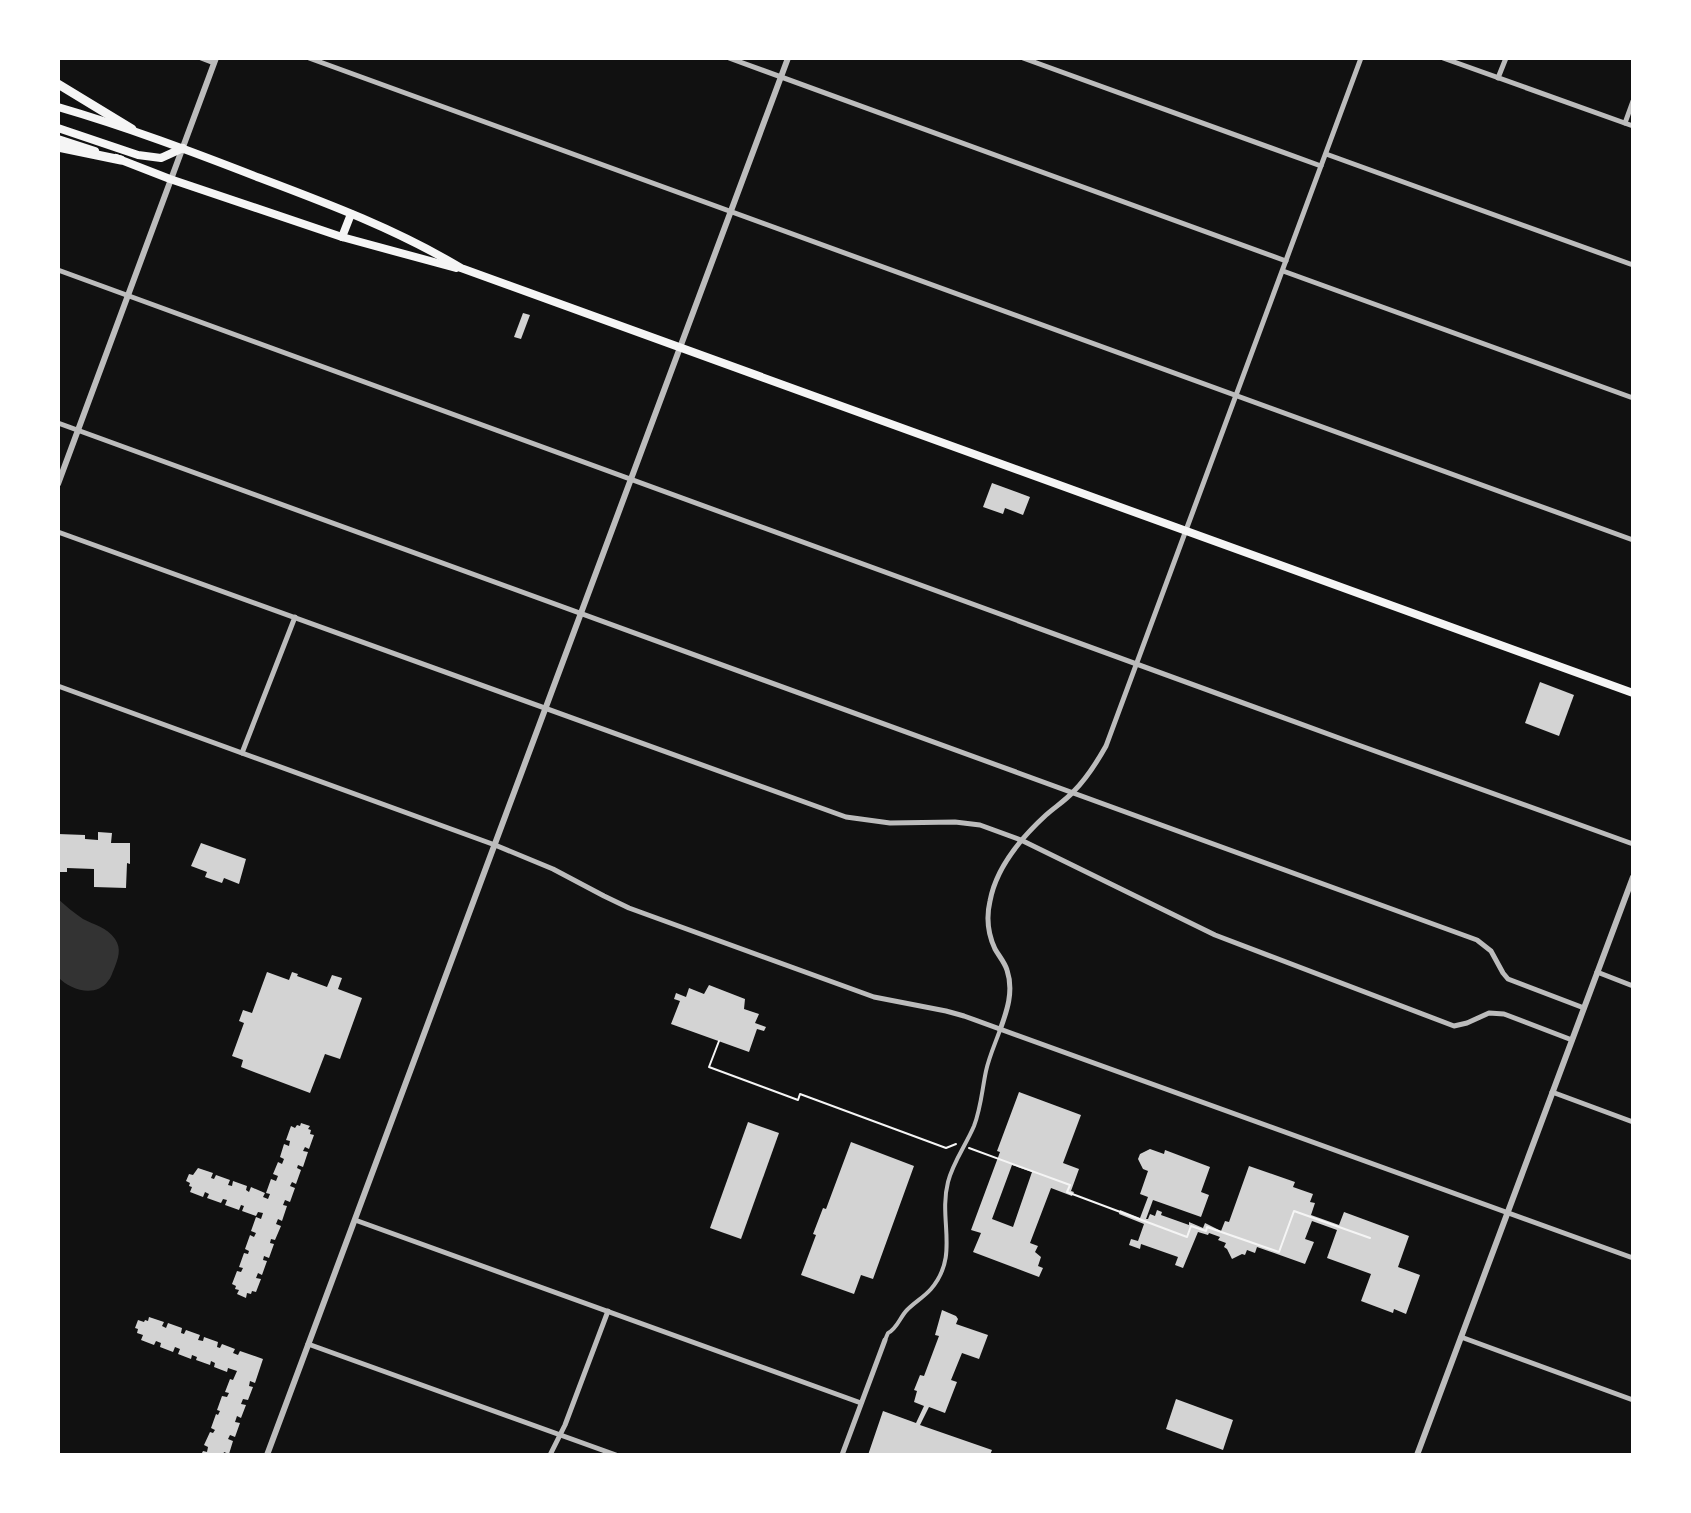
<svg xmlns="http://www.w3.org/2000/svg" width="1691" height="1513" viewBox="0 0 1691 1513" font-family="'Varela Round',sans-serif">
<style>
.water{fill:#333}
.building{fill:#d3d3d3;fill-rule:evenodd}
.lines{fill:none;stroke-linecap:round;stroke-linejoin:round}
.path{stroke:#f5f5f5;stroke-width:2}
.pedestrian{stroke:#bcbcbc;stroke-width:4}
.minor{stroke:#bcbcbc;stroke-width:5}
.tertiary{stroke:#bcbcbc;stroke-width:6}
.primary{stroke:#f5f5f5;stroke-width:8}
.motorway{stroke:#f5f5f5;stroke-width:9}
</style>
<rect width="100%" height="100%" fill="#111"/>
<path class="water" d="M 58,899 C 66,906 74,913 83,919 C 94,925 107,927 115,939 C 122,949 118,959 114,969 C 112,973 111,978 108,981 C 96,998 70,990 58,977 Z"/>
<g class="building">
<polygon points="523,313 530,315 521,339 514,337"/>
<polygon points="992,483 1030,497 1023,515 1005,508 1003,514 983,507"/>
<polygon points="1540,682 1574,695 1559,736 1525,723"/>
<polygon points="98,832 112,833 111,843 130,843 130,864 127,863 126,888 94,887 94,869 67,868 67,872 58,872 58,834 85,835 85,839 98,840"/>
<polygon points="201,843 246,859 239,884 224,878 222,883 205,877 207,872 191,866"/>
<polygon points="267,972 289,980 292,972 298,974 297,976 327,987 332,975 342,978 338,989 362,998 340,1059 325,1054 310,1093 241,1067 243,1060 232,1056 244,1023 239,1021 243,1010 252,1013"/>
<polygon points="709,985 745,999 744,1009 759,1014 755,1023 766,1027 764,1031 757,1029 749,1052 671,1024 680,1001 674,999 676,993 686,997 689,988 704,994"/>
<path d="M 1019,1092 L 1081,1115 L 1063,1163 L 1079,1169 L 1071,1191 L 1074,1192 L 1072,1196 L 1051,1188 L 1030,1243 L 1038,1246 L 1035,1252 L 1041,1257 L 1038,1266 L 1043,1268 L 1039,1277 L 973,1252 L 981,1233 L 971,1230 L 1000,1152 L 997,1151 ZM 1012,1165 L 1032,1172 L 1013,1227 L 992,1219 Z"/>
<polygon points="748,1122 779,1133 741,1239 710,1228"/>
<polygon points="301,1123 310,1126 308,1129 311,1130 310,1134 314,1135 309,1149 305,1147 303,1151 308,1152 303,1167 298,1165 297,1168 301,1170 296,1184 292,1182 290,1186 295,1188 290,1202 285,1200 283,1205 287,1206 282,1221 278,1219 276,1224 281,1226 275,1240 271,1239 270,1243 274,1244 269,1258 264,1256 263,1260 267,1261 262,1275 258,1273 256,1278 261,1279 256,1292 252,1291 251,1294 247,1293 246,1298 237,1294 239,1290 235,1289 236,1286 232,1284 237,1271 241,1272 243,1268 239,1267 244,1253 248,1254 249,1251 245,1249 250,1235 254,1237 256,1233 251,1231 256,1217 261,1219 263,1213 258,1212 256,1216 242,1211 244,1206 241,1205 239,1210 225,1205 227,1200 223,1199 221,1203 207,1198 209,1194 205,1192 203,1197 190,1192 192,1187 189,1186 190,1183 186,1181 189,1174 193,1175 198,1168 213,1173 211,1178 214,1179 216,1175 230,1180 228,1185 232,1186 233,1181 247,1186 246,1190 249,1192 251,1187 265,1193 263,1197 268,1199 270,1194 266,1193 271,1179 276,1181 278,1176 273,1174 278,1162 282,1164 284,1159 280,1157 284,1144 289,1146 290,1141 286,1140 291,1126 295,1128 297,1125 300,1126"/>
<polygon points="851,1142 914,1166 873,1279 861,1275 854,1294 801,1275 816,1235 813,1234 823,1208 826,1209"/>
<polygon points="1150,1149 1164,1154 1165,1150 1210,1167 1201,1192 1209,1195 1201,1217 1153,1200 1146,1219 1148,1219 1150,1214 1155,1216 1157,1210 1162,1212 1161,1215 1189,1225 1189,1222 1203,1228 1205,1223 1221,1231 1225,1221 1229,1222 1249,1166 1295,1182 1293,1187 1313,1194 1310,1202 1315,1203 1311,1215 1339,1225 1344,1212 1409,1236 1398,1267 1420,1275 1406,1314 1394,1309 1393,1313 1361,1301 1371,1274 1327,1258 1337,1230 1312,1221 1305,1239 1314,1242 1305,1264 1257,1247 1255,1253 1247,1250 1245,1255 1242,1254 1232,1259 1227,1249 1224,1247 1226,1243 1218,1240 1220,1237 1209,1233 1208,1235 1198,1232 1183,1268 1175,1265 1178,1257 1141,1244 1140,1249 1129,1245 1131,1239 1138,1241 1144,1224 1119,1214 1120,1210 1140,1218 1148,1197 1140,1194 1148,1171 1143,1169 1138,1159 1140,1154"/>
<polygon points="942,1310 956,1316 958,1319 956,1324 988,1335 979,1359 962,1353 951,1380 957,1382 945,1413 929,1407 920,1425 992,1450 990,1455 868,1455 883,1411 916,1423 924,1406 914,1402 917,1391 914,1390 920,1375 924,1376 939,1336 935,1335"/>
<polygon points="149,1317 164,1322 162,1326 166,1328 168,1323 182,1328 181,1333 184,1334 186,1330 200,1335 198,1340 203,1341 204,1337 218,1342 217,1347 220,1348 222,1344 235,1349 233,1353 238,1355 240,1351 263,1359 255,1383 250,1381 249,1386 253,1387 248,1400 243,1399 241,1404 246,1405 241,1418 237,1416 235,1422 240,1423 235,1437 230,1435 228,1439 233,1441 229,1454 224,1452 223,1455 201,1455 203,1451 207,1452 208,1447 204,1445 210,1432 213,1433 215,1430 211,1428 216,1414 218,1415 220,1411 217,1410 222,1396 227,1397 229,1393 225,1392 230,1379 233,1380 237,1371 228,1368 227,1372 214,1367 215,1363 211,1361 210,1365 196,1360 197,1357 192,1355 191,1359 178,1354 180,1349 175,1347 173,1352 160,1347 161,1343 156,1341 154,1345 141,1340 143,1335 137,1333 138,1329 135,1328 138,1320 144,1322 145,1320 148,1321"/>
<polygon points="1176,1399 1233,1420 1223,1450 1166,1429"/>
</g>
<g class="lines">
<g class="path">
<polyline points="719,1041 709,1067 798,1100 800,1094 946,1148 956,1144"/>
<polyline points="969,1148 1070,1185 1067,1192 1187,1237 1191,1226 1206,1231 1207,1227 1279,1252 1294,1211 1370,1238"/>
</g>
<path class="pedestrian" d="M 885,1340 L 888,1333 C 897,1329 900,1317 907,1310 C 915,1302 924,1297 931,1289 C 960,1255 938,1221 948,1182 C 953,1162 966,1145 974,1126 C 981,1108 982,1090 986,1071 C 989,1057 995,1044 1000,1030"/>
<g class="minor">
<polyline points="201,58 214,63"/>
<polyline points="309,58 1633,540"/>
<polyline points="729,58 1286,261"/>
<polyline points="1023,58 1321,166"/>
<polyline points="1443,58 1633,126"/>
<polyline points="1498,78 1506,58"/>
<polyline points="1625,123 1633,101"/>
<polyline points="1326,154 1633,265"/>
<polyline points="58,270 1350,742 1633,844"/>
<polyline points="1283,271 1633,398"/>
<polyline points="58,423 1477,940 1491,951 1503,973 1508,979 1584,1008"/>
<polyline points="58,532 846,817 890,823 955,822 980,825 1021,840 1215,935 1454,1026 1467,1023 1489,1013 1504,1014 1572,1040"/>
<polyline points="58,686 495,845 553,869 604,896 629,908 874,997 946,1011 964,1016 1633,1258"/>
<polyline points="242,753 295,617"/>
<polyline points="1597,972 1633,986"/>
<path d="M 1000,1030 C 1007,1011 1014,991 1007,970 C 1005,963 999,956 995,949 C 988,934 986,918 990,901 C 996,868 1022,837 1046,815 C 1055,807 1066,800 1074,791 C 1087,778 1097,762 1106,746 L 1361,58"/>
<polyline points="1552,1092 1633,1122"/>
<polyline points="355,1220 861,1403"/>
<polyline points="1461,1337 1633,1400"/>
<polyline points="308,1344 616,1455"/>
<polyline points="550,1455 565,1425 608,1311"/>
<polyline points="842,1455 885,1340"/>
</g>
<g class="tertiary">
<polyline points="58,484 216,58"/>
<polyline points="267,1455 788,58"/>
<polyline points="1417,1455 1633,877"/>
</g>
<g class="primary">
<path d="M 58,107 C 127,127 193,152 260,178 C 329,204 398,230 461,268 L 1633,693"/>
<polyline points="58,128 138,155 161,158 183,148"/>
<polyline points="58,139 95,151"/>
<polyline points="116,158 170,179 342,237 456,268"/>
<polyline points="342,237 351,214"/>
</g>
<g class="motorway">
<polyline points="58,84 132,129"/>
<polyline points="58,147 121,160"/>
</g>
</g>
<rect width="1691" height="1513" fill="none" stroke="#ffffff" stroke-width="120"/>
</svg>
